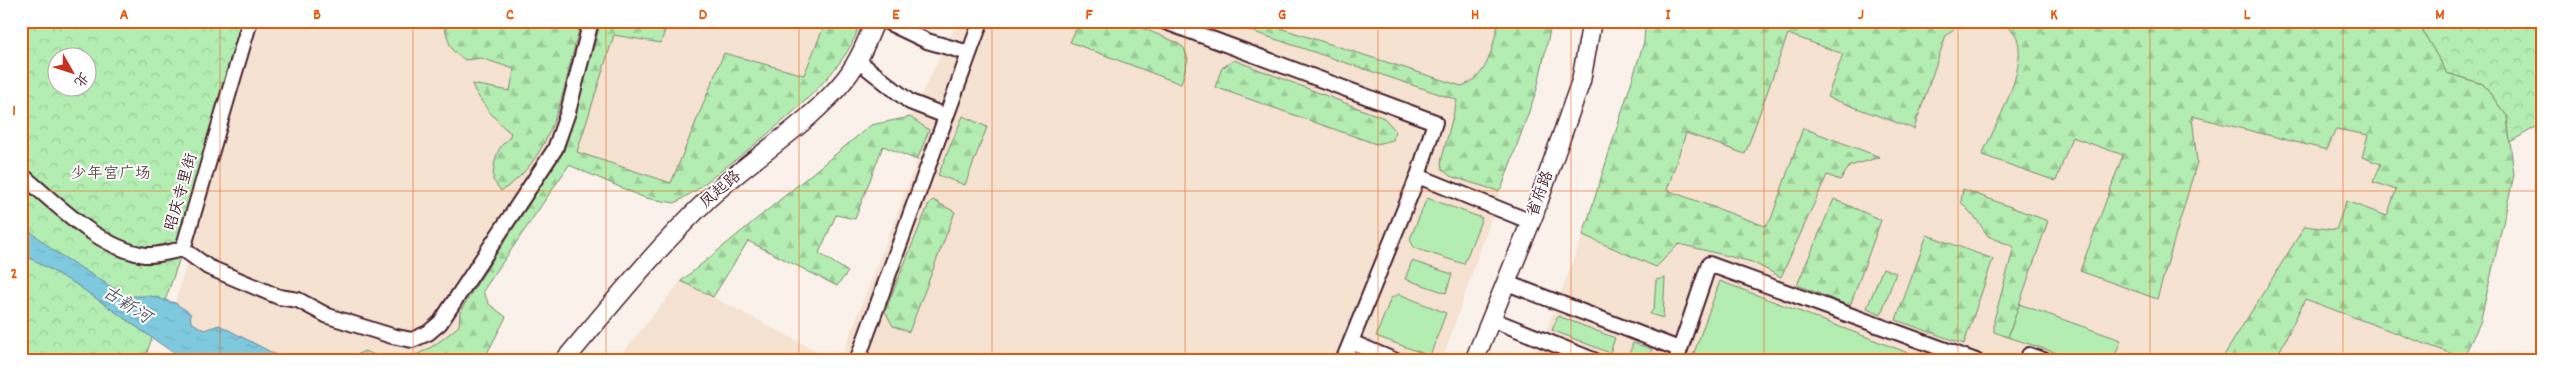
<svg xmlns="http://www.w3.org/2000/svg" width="2564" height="382" viewBox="0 0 2564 382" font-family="Dekko,'LXGW WenKai TC',sans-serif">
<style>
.built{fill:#f5e2d1}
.grass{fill:#b3edb1;stroke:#7e866e}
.forest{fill:url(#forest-firs);stroke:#7e866e}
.park{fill:url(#park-crowns);stroke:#7e866e;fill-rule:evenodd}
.water{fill:url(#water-ripples);stroke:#6a8597}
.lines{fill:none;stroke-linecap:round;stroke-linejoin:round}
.minor-casing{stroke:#4a1f2b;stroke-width:18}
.tertiary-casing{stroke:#4a1f2b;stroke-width:21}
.minor{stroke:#fff;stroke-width:14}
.tertiary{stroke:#fff;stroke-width:18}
.grid{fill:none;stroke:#e8590c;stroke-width:1;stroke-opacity:0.55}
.labels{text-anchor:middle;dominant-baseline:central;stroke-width:4;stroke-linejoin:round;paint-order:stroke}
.park-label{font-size:16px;fill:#64524c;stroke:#fff}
.street-label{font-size:16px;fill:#4a1f2b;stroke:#fff}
.water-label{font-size:18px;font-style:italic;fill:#5d5a6a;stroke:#fff}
.neatline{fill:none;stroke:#e8590c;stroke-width:2}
.grid-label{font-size:16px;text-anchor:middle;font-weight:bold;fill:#e8590c}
</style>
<defs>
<pattern id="forest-firs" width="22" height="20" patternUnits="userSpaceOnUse" patternTransform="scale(1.25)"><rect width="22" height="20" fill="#b3edb1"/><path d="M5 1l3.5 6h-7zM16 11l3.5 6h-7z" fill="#9bcb98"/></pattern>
<pattern id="park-crowns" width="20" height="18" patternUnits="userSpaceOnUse" patternTransform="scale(1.25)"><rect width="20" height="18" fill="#b3edb1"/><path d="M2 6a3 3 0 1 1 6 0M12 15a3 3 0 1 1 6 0" fill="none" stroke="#9bcb98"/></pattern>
<pattern id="water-ripples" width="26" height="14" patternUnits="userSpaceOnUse" patternTransform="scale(1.25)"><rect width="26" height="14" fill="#7fc9df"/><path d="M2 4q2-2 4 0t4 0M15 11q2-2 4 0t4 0" fill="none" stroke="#6facc0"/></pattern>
</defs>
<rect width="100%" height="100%" fill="#faf2ea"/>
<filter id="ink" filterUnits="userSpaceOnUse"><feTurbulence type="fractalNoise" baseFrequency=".02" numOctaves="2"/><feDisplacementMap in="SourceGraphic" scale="10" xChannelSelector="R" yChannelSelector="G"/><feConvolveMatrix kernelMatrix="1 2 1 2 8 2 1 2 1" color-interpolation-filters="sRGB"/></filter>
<g filter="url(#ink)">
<g class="built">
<polygon points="260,21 861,21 845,55 828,77 676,196 565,159 474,302 457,339 435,361 265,361 170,319"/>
<polygon points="958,21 1541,21 1499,141 1502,187 1442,361 840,361 929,131 910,117"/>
<polygon points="1964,21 2002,22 2017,36 2020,56 2014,79 2072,137 2123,155 2080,271 2197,162 2192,116 2327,149 2336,129 2368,135 2381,164 2397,189 2387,216 2346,201 2337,231 2223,357 2231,361 1534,361 1583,235 1656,267 1654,228 1687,132 1745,154 1788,34 1843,54 1828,97 1914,129 1946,35"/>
<polygon points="681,281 750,316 836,361 616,361"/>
<polygon points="2305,299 2463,358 2461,361 2275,361"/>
</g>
<g class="grass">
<polygon points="1427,198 1482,218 1464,264 1414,248 1410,239"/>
<polygon points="1412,261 1452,274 1446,293 1405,279"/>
<polygon points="1883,268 1896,273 1881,314 1867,308"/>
<polygon points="1665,278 1663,318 1650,314 1654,308 1656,280"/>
<polygon points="1720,281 1929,361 1691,361"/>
<polygon points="1399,294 1446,313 1430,356 1376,336 1391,298"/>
<polygon points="2019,304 2121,340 2113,361 2081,361 2008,337"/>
<polygon points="1558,316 1615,338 1610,353 1552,330"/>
<polygon points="1633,343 1652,349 1648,361 1627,360"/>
</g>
<g class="forest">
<path d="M 437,21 L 548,21 L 579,29 C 564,86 555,158 501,191 L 493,180 C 493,170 495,153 502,145 C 506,140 509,140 511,133 C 499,125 476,97 472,84 L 510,91 L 514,69 L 481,58 L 465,60 C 461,57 454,53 452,49 C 446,39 449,29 437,21 Z"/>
<path d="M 601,21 L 668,21 L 661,43 L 614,35 L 577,152 L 671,183 L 724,53 L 804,75 L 826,21 L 860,21 C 850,79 740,155 695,191 L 675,203 L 645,198 L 569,165 L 483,291 L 489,304 L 506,317 L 483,361 L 355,361 L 355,356 L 364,351 C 407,368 426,353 459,326 L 460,312 L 475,287 L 564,151 Z"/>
<polygon points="1080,21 1125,21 1176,42 1184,48 1188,59 1181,84 1070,42"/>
<path d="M 1228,21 L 1258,21 L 1461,86 C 1489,78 1492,47 1499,21 L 1552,21 L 1537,89 L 1502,187 L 1498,191 L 1450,176 L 1442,169 L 1441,162 L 1457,100 L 1227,23 Z"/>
<polygon points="1645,21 1964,21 1946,35 1914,129 1827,97 1843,54 1788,34 1745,154 1686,133 1667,190 1765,226 1771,219 1803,128 1880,157 1850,166 1840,180 1827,175 1781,277 1752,262 1679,244 1656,267 1583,235 1644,42"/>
<path d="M 2001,21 L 2417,21 L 2447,73 L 2483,84 L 2507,116 L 2514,175 L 2480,323 L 2463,358 L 2305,299 L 2275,361 L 2231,361 L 2223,357 L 2305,226 L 2336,230 L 2346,201 L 2387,216 L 2396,190 L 2373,182 L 2381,164 L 2362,157 L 2368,135 L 2336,129 L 2327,150 L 2192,116 L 2197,162 L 2157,299 L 2080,271 L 2123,155 L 2072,137 L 2056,181 L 1982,155 C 1995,126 2028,69 2017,38 C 2015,32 2006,25 2001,21 Z"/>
<polygon points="1234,60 1384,118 1395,130 1393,140 1376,144 1215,87 1222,68"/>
<polygon points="963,116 987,127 965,185 938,175"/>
<polygon points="910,117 929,130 917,160 883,146 855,219 836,215 819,253 848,272 837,286 748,241 713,297 681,281 871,125"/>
<polygon points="1963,189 2048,221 2008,337 1994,332 1994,320 2014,247 1988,236 1977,220 1961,202"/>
<polygon points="1834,199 1881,220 1850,306 1797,285"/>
<polygon points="933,200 955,212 909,332 893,326 885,311 928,206"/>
<polygon points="1927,235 1993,259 1964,344 1896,320"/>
</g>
<g class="park">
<path d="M 21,21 L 250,21 L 183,249 L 144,361 L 21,361 ZM 58,58 L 88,58 L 88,88 L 58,88 Z"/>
<polygon points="2417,21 2543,21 2543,123 2510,142 2507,116 2483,84 2447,73"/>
</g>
<polygon class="water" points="21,218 24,226 54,251 126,296 151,296 175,303 190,313 191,322 204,330 219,325 288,361 185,361 77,285 21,253"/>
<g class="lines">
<g class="minor-casing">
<g id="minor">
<polyline points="885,21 927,41 969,53"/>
<polyline points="1163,21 1435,122 1418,176 1343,361"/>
<polyline points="857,60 910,102 946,116"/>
<path d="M 21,174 C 56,204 99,248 145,255 C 157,256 172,251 183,249 L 250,21"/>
<polyline points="1418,176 1531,222"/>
<polyline points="183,249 208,267 279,297 298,300 328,316 392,336 412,340 428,333 440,323 555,149 568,112 591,21"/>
<polyline points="1507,283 1679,349"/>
<polyline points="1491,319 1596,361"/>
<polyline points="1351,342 1396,361"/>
<polyline points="857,361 981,21"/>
<polyline points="1676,361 1709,264 1976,361"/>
<polyline points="2027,361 2029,355 2046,361"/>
</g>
</g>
<g class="tertiary-casing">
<g id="tertiary">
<path d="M 564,361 C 611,305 656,249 708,199 C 752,157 808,126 846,78 C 859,61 867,41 875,21"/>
<polyline points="1474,361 1534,214 1581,81 1592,21"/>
</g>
</g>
<use href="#minor" class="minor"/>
<use href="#tertiary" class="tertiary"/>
</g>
</g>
<path class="grid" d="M 220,21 L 220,361M 413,21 L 413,361M 606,21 L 606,361M 799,21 L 799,361M 992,21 L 992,361M 1185,21 L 1185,361M 1378,21 L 1378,361M 1571,21 L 1571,361M 1764,21 L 1764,361M 1958,21 L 1958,361M 2150,21 L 2150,361M 2343,21 L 2343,361M 21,191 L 2543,191"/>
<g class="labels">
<g class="park-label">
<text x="111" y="174">少年宫广场</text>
</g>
<g class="street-label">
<text transform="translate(721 190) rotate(-41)">凤起路</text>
<text transform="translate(182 192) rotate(-74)">昭庆寺里街</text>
<text transform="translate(1541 194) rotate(-70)">省府路</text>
</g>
<g class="water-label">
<text transform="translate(126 306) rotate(33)">古新河</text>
</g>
</g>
<rect width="2564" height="382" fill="none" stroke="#fff" stroke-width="55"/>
<g transform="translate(72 72) rotate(129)"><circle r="24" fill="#ffffff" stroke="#b7a5aa"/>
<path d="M0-4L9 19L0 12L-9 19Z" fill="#c8321e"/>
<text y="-8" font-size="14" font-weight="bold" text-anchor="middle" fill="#4a1f2b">北</text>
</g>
<rect x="28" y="28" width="2508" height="326" class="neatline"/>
<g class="grid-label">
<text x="124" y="19">A</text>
<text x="317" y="19">B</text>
<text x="510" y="19">C</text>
<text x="703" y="19">D</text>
<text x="896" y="19">E</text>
<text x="1089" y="19">F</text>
<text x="1282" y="19">G</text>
<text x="1475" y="19">H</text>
<text x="1668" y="19">I</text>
<text x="1861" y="19">J</text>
<text x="2054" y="19">K</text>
<text x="2247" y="19">L</text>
<text x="2440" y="19">M</text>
<text x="14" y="115">1</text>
<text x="14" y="278">2</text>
</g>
</svg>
